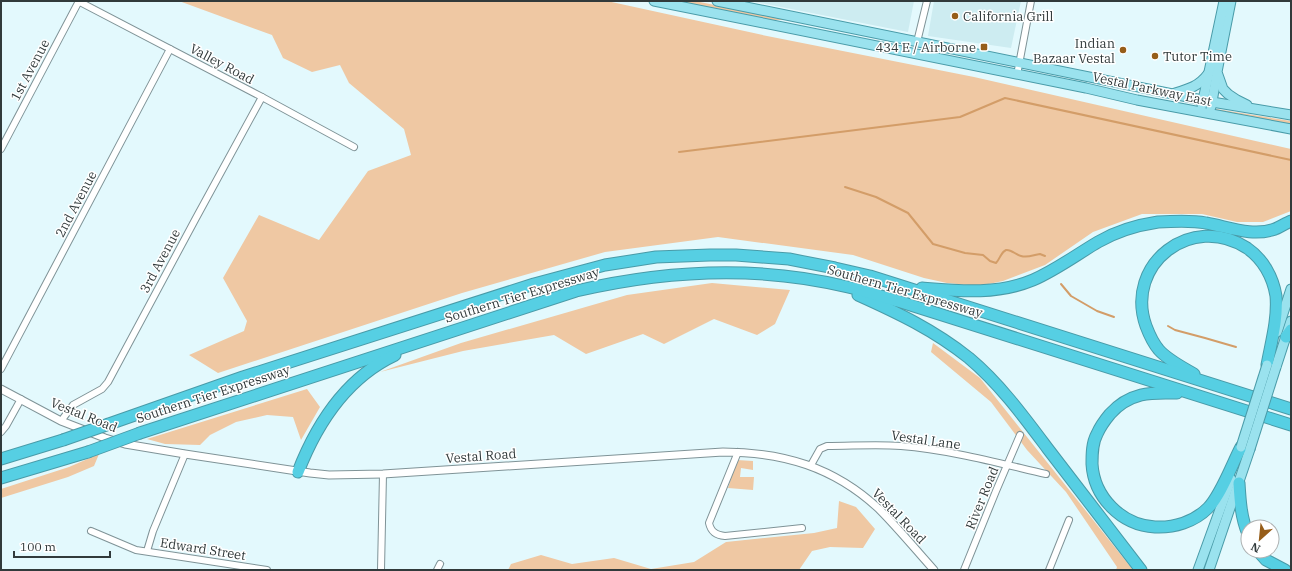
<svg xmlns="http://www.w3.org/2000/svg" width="1292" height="571" viewBox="0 0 1292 571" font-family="'IBM Plex Serif',serif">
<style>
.built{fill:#cdecf1}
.green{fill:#efc8a3}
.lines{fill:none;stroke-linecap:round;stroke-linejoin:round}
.stream{stroke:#d39d68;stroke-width:2}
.minor-casing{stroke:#7f9397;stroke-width:8}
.tertiary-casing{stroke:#7f9397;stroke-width:9}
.primary-casing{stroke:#499ba8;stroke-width:11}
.motorway-casing{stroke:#499ba8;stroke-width:13}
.minor{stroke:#fff;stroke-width:6}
.tertiary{stroke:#fff;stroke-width:7}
.primary{stroke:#9ae2ee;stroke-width:9}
.motorway{stroke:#56cfe3;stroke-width:11}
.primary-bridge-casing{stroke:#499ba8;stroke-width:11;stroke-linecap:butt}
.motorway-bridge-casing{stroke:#499ba8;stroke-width:13;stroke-linecap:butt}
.primary-bridge{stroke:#9ae2ee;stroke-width:9}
.motorway-bridge{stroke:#56cfe3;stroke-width:11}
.poi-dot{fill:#965d19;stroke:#fff;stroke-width:1.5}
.labels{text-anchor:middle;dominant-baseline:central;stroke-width:3;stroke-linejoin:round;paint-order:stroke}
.poi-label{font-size:13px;fill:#313a3b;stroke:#fff;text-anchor:start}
.street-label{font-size:13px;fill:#313a3b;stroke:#fff}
</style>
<rect width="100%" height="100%" fill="#e3f9fd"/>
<g class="built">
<polygon points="750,1 914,1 908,32"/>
<polygon points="934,1 1021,1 1011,48 928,36"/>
</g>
<g class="green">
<polygon points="179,1 607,1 767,36 974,77 1291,149 1291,211 1263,222 1237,222 1202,214 1142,214 1093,232 1045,265 1003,281 979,286 947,283 924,278 853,255 718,237 605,252 462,293 218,373 189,355 244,331 247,321 223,278 259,215 319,240 368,171 411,155 404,129 349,83 340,65 312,72 283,58 272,35"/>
<polygon points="672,1 695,1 789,20 766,20"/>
<polygon points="1216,109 1291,121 1291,126 1222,112 1215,110"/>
<polygon points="712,283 790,290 775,324 757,335 714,319 664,344 643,334 586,354 554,335 463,351 380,372 461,343 627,295"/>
<polygon points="933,343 980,378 1133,570 1116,570 1117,567 1066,492 1027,450 991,402 931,352"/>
<polygon points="307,389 320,407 301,440 293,417 267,415 236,422 210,435 200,445 165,444 147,439"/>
<polygon points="99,454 94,466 68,477 1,498 1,489 69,467"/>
<polygon points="737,460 753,461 753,470 741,468 740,477 754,477 753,490 728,488"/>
<polygon points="839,501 856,507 875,529 863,548 830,547 812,551 799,570 508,570 511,564 541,555 572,564 614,558 651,569 694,562 726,542 814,533 837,528"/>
</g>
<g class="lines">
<g class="stream">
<polyline points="679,152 960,117 1005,98 1291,160"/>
<path d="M 845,187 L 876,197 L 908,213 L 933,244 L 965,253 L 983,255 L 990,261 L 996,263 C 1000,259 1001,252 1006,250 C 1011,249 1016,255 1021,256 C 1028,258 1033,255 1040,254 L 1045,256"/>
<polyline points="1061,284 1071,296 1097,311 1114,317"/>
<polyline points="1168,326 1175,330 1205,338 1236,347"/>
</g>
<g class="minor-casing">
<g id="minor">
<polyline points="78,1 262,97 354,147"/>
<polyline points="917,42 927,1"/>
<polyline points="1017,75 1031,1"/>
<polyline points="1,149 79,1"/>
<polyline points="1,369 170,49"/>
<polyline points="61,421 73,405 102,389 108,382 196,218 262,97"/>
<polyline points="1,432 6,426 21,399"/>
<path d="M 738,452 L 709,523 C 711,532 716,535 725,536 L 802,528"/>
<path d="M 811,465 L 820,449 L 827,446 C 852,446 877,444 901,446 C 950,450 998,463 1046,474"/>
<polyline points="91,531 136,550 267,570"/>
<polyline points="147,551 153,531 185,454"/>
<polyline points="381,570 383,474"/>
<polyline points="437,570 440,564"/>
<polyline points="964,570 996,491 1020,435"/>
<polyline points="1049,570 1069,520"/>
</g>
</g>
<g class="tertiary-casing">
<path id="tertiary" d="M 1,389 L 61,421 L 105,438 L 125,444 L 185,454 L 310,473 L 329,475 L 383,474 L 723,452 C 783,452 834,467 879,509 C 898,528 916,550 934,570"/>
</g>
<g class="primary-casing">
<g id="primary">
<polyline points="654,1 1086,88 1137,100 1291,129"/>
<polyline points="717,1 1212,102 1291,115"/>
<polyline points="1231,1 1217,72 1223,89 1228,94 1237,100 1247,105"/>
<path d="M 1175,93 C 1189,89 1199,86 1208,74"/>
<polyline points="1202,105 1224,1"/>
<polyline points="1211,107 1217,74"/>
<polyline points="1277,332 1291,289"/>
<polyline points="1276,367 1291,321"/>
<polyline points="1198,570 1231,479"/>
<polyline points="1209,570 1250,449"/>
</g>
</g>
<g class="motorway-casing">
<g id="motorway">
<path d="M 922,288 C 959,291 997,295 1033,280 C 1056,270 1076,255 1098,242 C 1115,232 1138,225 1158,222 C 1174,221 1191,220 1206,223 C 1229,227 1252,237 1275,229 C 1280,227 1286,223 1291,221"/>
<path d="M 858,295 C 898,313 934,330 969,358 C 1000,384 1024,417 1048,449 C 1079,489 1110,530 1141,570"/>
<polyline points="1286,337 1291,330"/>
<path d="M 1194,374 C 1182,367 1168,360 1159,350 C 1153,343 1149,334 1146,326 C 1124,264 1192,212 1247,248 C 1263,259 1273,277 1276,296 C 1278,319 1271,343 1267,365"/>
<path d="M 1177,393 C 1165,393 1153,392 1141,395 C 1129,398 1118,405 1110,414 C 1105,420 1100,427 1097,434 C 1092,443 1092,454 1092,464 C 1094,497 1121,525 1155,527 C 1174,528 1194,522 1208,508 C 1221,495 1232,464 1241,447"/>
<polyline points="109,424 243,377 534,284 605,265 656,257 710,255 736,255 789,259 835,268 870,276 1291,409"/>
<path d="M 140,433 L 576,291 C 666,270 758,265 848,287 C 866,291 884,297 901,302 L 1291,425"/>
<polyline points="1,459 63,440"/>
<path d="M 298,472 C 317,423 346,378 395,355"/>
<polyline points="1,478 88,452"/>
<path d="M 1239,483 C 1240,500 1241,518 1248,534"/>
<polyline points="1258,551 1266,560 1285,570"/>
</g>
</g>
<use href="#minor" class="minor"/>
<use href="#tertiary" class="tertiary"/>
<use href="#primary" class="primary"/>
<use href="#motorway" class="motorway"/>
<g class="primary-bridge-casing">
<g id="primary-bridge">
<polyline points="1241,447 1267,365"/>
<polyline points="1250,449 1276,367"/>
</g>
</g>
<g class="motorway-bridge-casing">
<g id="motorway-bridge">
<polyline points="63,440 109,424"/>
<polyline points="88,452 140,433"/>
</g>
</g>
<use href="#primary-bridge" class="primary-bridge"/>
<use href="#motorway-bridge" class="motorway-bridge"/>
</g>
<g class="poi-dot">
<circle cx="955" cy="16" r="4"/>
<rect x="980" y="43" width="8" height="8" rx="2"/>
<circle cx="1123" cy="50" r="4"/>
<circle cx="1155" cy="56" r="4"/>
</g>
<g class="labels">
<g class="poi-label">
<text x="963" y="16">California Grill</text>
<text x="1115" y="43" text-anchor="end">Indian<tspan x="1115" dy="15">Bazaar Vestal</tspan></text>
<text x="976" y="47" text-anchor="end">434 E / Airborne</text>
<text x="1163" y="56">Tutor Time</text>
</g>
<g class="street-label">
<text transform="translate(222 64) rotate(28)">Valley Road</text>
<text transform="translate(30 70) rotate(-62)">1st Avenue</text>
<text transform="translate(1152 89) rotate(12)">Vestal Parkway East</text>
<text transform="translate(76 204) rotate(-62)">2nd Avenue</text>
<text transform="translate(160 261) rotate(-62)">3rd Avenue</text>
<text transform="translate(905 291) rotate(16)">Southern Tier Expressway</text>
<text transform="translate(522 295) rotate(-17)">Southern Tier Expressway</text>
<text transform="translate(213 394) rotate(-18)">Southern Tier Expressway</text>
<text transform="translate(84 415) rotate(22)">Vestal Road</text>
<text transform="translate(926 440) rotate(8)">Vestal Lane</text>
<text transform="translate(481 456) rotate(-4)">Vestal Road</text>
<text transform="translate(982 498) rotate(-68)">River Road</text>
<text transform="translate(899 516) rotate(46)">Vestal Road</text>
<text transform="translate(203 549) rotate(9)">Edward Street</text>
</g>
</g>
<rect width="1292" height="571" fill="none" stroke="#313a3b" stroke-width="4"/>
<g transform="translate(1260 539) rotate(207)"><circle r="19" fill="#ffffff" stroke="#adb0b1"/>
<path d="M0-3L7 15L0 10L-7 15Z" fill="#965d19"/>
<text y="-6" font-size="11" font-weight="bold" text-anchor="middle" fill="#313a3b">N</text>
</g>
<path d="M14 551v6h96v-6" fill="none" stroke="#313a3b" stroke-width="2"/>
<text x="20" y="551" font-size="12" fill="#313a3b" stroke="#ffffff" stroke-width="3" paint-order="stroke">100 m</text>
</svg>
